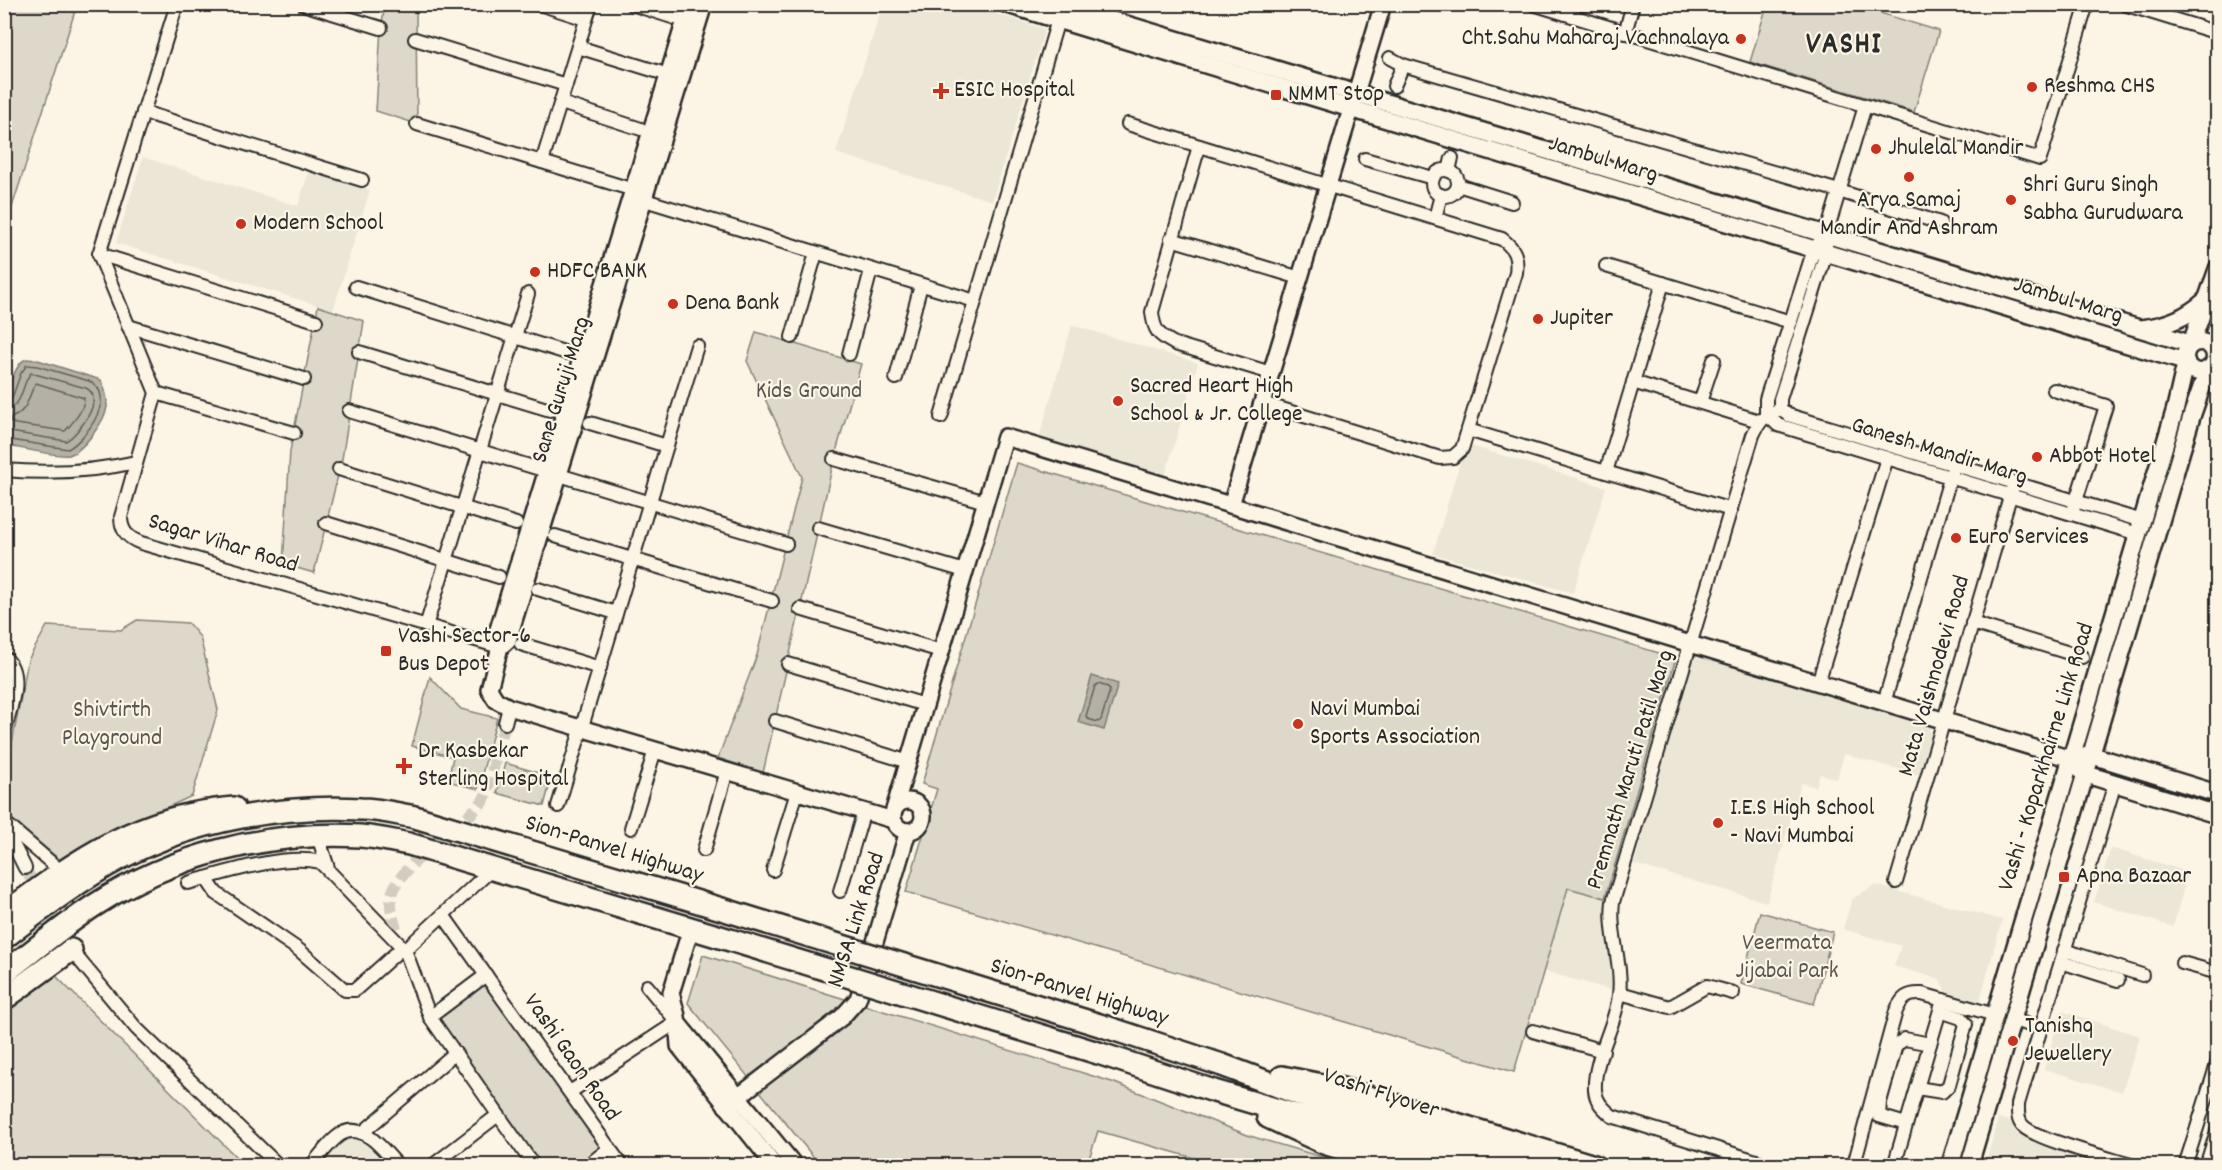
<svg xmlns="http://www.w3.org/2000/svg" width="2222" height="1170" viewBox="0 0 2222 1170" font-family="Dekko,sans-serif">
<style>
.built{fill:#ece6d7}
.green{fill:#ded8ca;stroke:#84827a;stroke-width:1.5}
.water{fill:#b4b0a5;stroke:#7d7b74;stroke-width:1.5}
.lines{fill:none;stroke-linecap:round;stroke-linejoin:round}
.shore{stroke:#62605c;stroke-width:1.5}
.minor-tunnel{stroke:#d2cdc0;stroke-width:12;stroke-dasharray:12 6;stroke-linecap:butt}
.minor-casing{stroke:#2b2b2b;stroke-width:16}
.tertiary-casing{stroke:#2b2b2b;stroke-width:20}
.secondary-casing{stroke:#2b2b2b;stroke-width:21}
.motorway-casing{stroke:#2b2b2b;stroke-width:26}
.minor{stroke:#fcf5e5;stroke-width:12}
.tertiary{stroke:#fcf5e5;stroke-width:15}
.secondary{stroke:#fcf5e5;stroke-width:16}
.motorway{stroke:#fcf5e5;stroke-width:21}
.motorway-bridge-casing{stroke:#2b2b2b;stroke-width:26;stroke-linecap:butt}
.motorway-bridge{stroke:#fcf5e5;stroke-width:21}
.poi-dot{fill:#c8321e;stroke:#fcf5e5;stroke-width:2}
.labels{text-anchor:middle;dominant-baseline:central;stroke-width:4.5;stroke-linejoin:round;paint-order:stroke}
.poi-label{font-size:24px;fill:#2b2b2b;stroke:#fcf5e5;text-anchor:start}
.street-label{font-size:24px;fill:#2b2b2b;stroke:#fcf5e5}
.park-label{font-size:24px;fill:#585653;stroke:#fcf5e5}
.district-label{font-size:30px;font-weight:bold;letter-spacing:1.5px;fill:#2b2b2b;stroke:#fcf5e5}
</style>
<rect width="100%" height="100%" fill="#fcf5e5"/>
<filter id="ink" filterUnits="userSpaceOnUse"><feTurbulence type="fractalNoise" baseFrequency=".0167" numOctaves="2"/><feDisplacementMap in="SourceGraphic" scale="12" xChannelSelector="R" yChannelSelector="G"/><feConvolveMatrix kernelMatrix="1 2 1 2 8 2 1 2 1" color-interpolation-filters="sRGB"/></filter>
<g filter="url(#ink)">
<g class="built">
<polygon points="883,4 968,5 1045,29 992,201 836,153"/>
<polygon points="143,157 298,206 309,171 370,190 333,310 116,243"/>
<polygon points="1072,325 1198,363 1165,476 1039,438"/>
<polygon points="1465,444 1606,487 1573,593 1433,554"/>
<polygon points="1703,657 1919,718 1929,724 1931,736 1919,775 1844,754 1837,779 1820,774 1816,787 1801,783 1767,902 1634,864 1691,664 1696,658"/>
<polygon points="2111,848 2188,872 2173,927 2094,902"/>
<polygon points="1875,885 2002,920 1979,1004 1948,996 1939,979 1894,966 1901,946 1843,929 1852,899"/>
<polygon points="1568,888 1605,898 1615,991 1544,971"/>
<polygon points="2061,1011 2140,1036 2122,1092 2044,1069"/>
<polygon points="1998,1118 2027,1126 2161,1165 1985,1166"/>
<polygon points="359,1136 394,1165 328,1165 322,1159 340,1138"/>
</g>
<g class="green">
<polygon points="5,4 77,5 5,229 4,5"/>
<polygon points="385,5 416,5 417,124 376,111 381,28"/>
<polygon points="1767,5 1854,5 1939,31 1914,112 1750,62"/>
<polygon points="318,306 364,321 342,459 314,573 283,564 290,451"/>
<polygon points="756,332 861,364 834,459 763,773 718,758 757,655 802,477 747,361"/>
<polygon points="1017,463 1676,658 1605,898 1568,888 1514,1072 906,892 937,789 922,784"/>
<polygon points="137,620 188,623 200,637 218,710 192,796 106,835 61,861 7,815 5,780 28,660 47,626 121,630"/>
<polygon points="430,677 461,709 497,718 478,789 448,781 453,757 412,746"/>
<polygon points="505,763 536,772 533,783 549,787 544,806 497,793"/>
<polygon points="1760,912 1833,932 1814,1004 1741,984"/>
<polygon points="703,955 1112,1082 1250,1136 1349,1165 1219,1165 1098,1131 1087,1165 820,1165 688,1003"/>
<polygon points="54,974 244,1165 5,1166 5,1012"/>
<polygon points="486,981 603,1147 579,1165 540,1165 436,1017"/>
</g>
<g class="water">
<path d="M 26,359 L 38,360 L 101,380 C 105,389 108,397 107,407 C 105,421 83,451 69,455 C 59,457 20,448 8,446 L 5,443 C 4,431 3,417 4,405 C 6,394 15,363 26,359 Z"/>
<polygon points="1092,676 1118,684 1104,730 1078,722"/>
</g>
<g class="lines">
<g class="shore">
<path d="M 36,383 L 84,398 C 84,411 73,422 65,431 L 16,424 L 10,422 L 11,418 C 29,411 27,397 36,383 Z"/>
<path d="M 4,402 L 12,398 L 21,373 L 27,365 L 37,366 L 89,381 C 119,395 86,439 68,449 L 4,439"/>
<path d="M 4,409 C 25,407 20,385 31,373 L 86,388 C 107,398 78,434 66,441 L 4,431"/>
<polygon points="1098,684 1108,687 1110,690 1101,720 1098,722 1088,719 1086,716 1095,686"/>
</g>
<g class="minor-tunnel">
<polyline points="25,868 71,950"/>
<path d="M 396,929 C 393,919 390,909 391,898 C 396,866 462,827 483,801 L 486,795 L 505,723"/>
</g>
<g class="minor-casing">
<g id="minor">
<path d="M 177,4 L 99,254 L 156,393 L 121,517 C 121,531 128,538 141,543 L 500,647"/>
<polyline points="303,4 381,28"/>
<polyline points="539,4 586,19"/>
<polyline points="631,4 675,18"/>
<polyline points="1533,4 2040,159 2087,4"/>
<polyline points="2124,4 2218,33"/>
<polyline points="1625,33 1633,4"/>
<polyline points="415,39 566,85"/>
<polyline points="578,47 659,72"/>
<polyline points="1390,58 1403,65 1839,191 1940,223"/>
<polyline points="1394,86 1403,65"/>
<polyline points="561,103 641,129"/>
<polyline points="143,112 362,180"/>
<polyline points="417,124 624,187"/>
<path d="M 1128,124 L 1502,239 C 1515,249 1518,257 1516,273 L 1462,449 L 1453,457 L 1440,458 L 1262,403"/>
<path d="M 1199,146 L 1152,312 C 1154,331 1158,335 1175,344 L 1271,373"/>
<polyline points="1365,159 1433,178"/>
<polyline points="542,162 591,4"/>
<circle cx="1445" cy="183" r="13"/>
<polyline points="1449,171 1452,158"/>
<polyline points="1458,185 1512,202"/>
<polyline points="635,197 975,301"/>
<polyline points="1435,218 1441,195"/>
<polyline points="1171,239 1300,278"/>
<polyline points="99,254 316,321"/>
<polyline points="1606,266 1791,322"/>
<polyline points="356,287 567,353"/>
<polyline points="128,326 304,379"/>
<polyline points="792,337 816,253"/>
<polyline points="359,352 550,410"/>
<polyline points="849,354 871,270"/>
<polyline points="896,378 921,285"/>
<polyline points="1633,382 1759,421"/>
<polyline points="2054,390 2106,406 2074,507"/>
<polyline points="156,393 294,433"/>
<polyline points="1700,402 1714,360"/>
<polyline points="1780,409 1788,415 2142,521"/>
<polyline points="1780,409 1780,399 1826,253 1826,235 1865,106"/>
<polyline points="349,411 786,544"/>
<polyline points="1766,414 1778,425 2138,534"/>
<polyline points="1766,414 1766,399 1814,249 1818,244"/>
<polyline points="941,417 1060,13"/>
<polyline points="590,423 667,446"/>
<polyline points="1468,430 1731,510"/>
<polyline points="834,459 986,502"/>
<polyline points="339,469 516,524"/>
<path d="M 4,470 C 50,474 92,472 136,462"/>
<polyline points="1606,472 1663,283"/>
<polyline points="326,523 499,577"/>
<polyline points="818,528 965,571"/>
<polyline points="555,536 772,601"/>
<polyline points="538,589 616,613"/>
<polyline points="800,609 941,651"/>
<polyline points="1972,623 2082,657"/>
<polyline points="426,626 528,294"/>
<polyline points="521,644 600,668"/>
<path d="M 4,657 C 25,674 9,711 4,733"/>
<polyline points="788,664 925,705"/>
<polyline points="1818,683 1887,458"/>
<polyline points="1884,703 1952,472"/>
<polyline points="775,721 909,762"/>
<polyline points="505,723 509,707"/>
<path d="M 2115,783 L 2018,1104 C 2018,1112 2017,1120 2023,1126 C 2035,1139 2112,1159 2134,1166"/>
<polyline points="558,806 697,346"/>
<polyline points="4,822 62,872"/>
<polyline points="4,826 25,868"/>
<polyline points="631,828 655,750"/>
<polyline points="318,836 328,868"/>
<polyline points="704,850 727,771"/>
<polyline points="773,870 797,792"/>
<polyline points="206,878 216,893 299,950 345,990 355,990 403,947"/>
<polyline points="1896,882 2014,483"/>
<path d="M 188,883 C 223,873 285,853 320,862 L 405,950 L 430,1017 L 486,975"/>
<polyline points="840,891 864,811"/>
<polyline points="443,915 622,1166"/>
<polyline points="71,950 136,1028 279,1166"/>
<polyline points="405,950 493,868"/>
<polyline points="2064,950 2142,975"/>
<polyline points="2061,962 2118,980"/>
<polyline points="2182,963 2218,973"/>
<polyline points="1620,993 1670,1007 1707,986 1733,993"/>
<polyline points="430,1017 534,1166"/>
<polyline points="2012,1020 2041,1028"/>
<polyline points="1533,1031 1603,1051"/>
<polyline points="1917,1088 1942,1092 1949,1085 1966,1024 1961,1018 1940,1011"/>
<polyline points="570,1092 677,1022 647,986"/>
<polyline points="1906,1124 1879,1116 1880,1102 1896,1045 1905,1039 1930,1044"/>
<polyline points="362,1133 455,1053"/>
<path d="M 311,1166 C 320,1156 327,1145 337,1137 C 360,1117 384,1150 398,1166"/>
<polyline points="432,1166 498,1115"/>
<polyline points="587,1166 610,1148"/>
<path d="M 1772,1166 L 1612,1116 C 1603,1108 1596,1102 1595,1090 C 1593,1059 1616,1025 1619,995 C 1623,965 1609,933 1613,902 L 1753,435 C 1760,420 1765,415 1780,409"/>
<path d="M 1852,1166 L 1855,1161 L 1896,1011 C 1902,998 1907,993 1922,994 L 1995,1015"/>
<polyline points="1894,1166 1943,1000"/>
<polyline points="2185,1166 2218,1061"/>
<polyline points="2206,1166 2218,1128"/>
</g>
</g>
<g class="tertiary-casing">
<g id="tertiary">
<polyline points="704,4 508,640 500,647 489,689 496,700 509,707 893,820"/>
<polyline points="1231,505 1383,4"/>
<polyline points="500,647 496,636 690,4"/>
<circle cx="908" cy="816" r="15"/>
<polyline points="894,810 1005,437 2071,759"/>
<polyline points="691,928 671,993 677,1016 679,1046 775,1166"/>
<polyline points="677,1022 795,1166"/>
<polyline points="726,1106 842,1017 858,999 908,831"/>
</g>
</g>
<g class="secondary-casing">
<g id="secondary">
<polyline points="1006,4 2186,362"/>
<polyline points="1058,4 2191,344"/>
<path d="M 2144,328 C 2169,325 2187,317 2206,300"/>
<circle cx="2200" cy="357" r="15"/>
<polyline points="2191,344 2218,268"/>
<polyline points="2081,757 2091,755 2218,794"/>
<polyline points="2078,767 2085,774 2218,815"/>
<polyline points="1950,1166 2175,410 2186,362"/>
<polyline points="1969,1166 2192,415 2208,369"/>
</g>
</g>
<g class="motorway-casing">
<g id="motorway">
<path d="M 4,914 C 78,859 139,815 234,808"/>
<path d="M 4,938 C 42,909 79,880 121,858 C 193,820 281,805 361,809 C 379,809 397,814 415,817 L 725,910"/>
<path d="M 4,973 C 34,950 64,925 95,905 C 172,855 268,831 360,836 C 376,837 393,841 409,844 L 717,936"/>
<polyline points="4,999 71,950"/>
<polyline points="1106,1027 1222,1065 1336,1108 1525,1166"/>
<polyline points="1098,1053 1214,1091 1468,1166"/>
<polyline points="1282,1077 1342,1089 1594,1166"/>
<polyline points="1268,1117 1324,1143 1397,1166"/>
</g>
</g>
<use href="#minor" class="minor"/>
<use href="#tertiary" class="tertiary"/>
<use href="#secondary" class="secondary"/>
<use href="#motorway" class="motorway"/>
<g class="motorway-bridge-casing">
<g id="motorway-bridge">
<polyline points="725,910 1106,1027"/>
<polyline points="717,936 1098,1053"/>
</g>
</g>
<use href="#motorway-bridge" class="motorway-bridge"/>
</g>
</g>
<g class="poi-dot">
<circle cx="1741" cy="39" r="6"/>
<circle cx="2032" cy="87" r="6"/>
<path d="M938 82h6v6h6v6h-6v6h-6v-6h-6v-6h6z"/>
<rect x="1270" y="89" width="12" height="12" rx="3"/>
<circle cx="1876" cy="149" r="6"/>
<circle cx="1909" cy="177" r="6"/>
<circle cx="2011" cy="200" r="6"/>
<circle cx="241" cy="224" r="6"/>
<circle cx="535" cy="272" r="6"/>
<circle cx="673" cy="304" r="6"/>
<circle cx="1538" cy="319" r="6"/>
<circle cx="1118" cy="401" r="6"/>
<circle cx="2037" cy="457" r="6"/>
<circle cx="1956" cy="538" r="6"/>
<rect x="380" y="645" width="12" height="12" rx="3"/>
<circle cx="1298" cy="724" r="6"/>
<path d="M401 757h6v6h6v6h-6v6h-6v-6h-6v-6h6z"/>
<circle cx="1718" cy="823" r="6"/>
<rect x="2058" y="871" width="12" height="12" rx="3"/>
<circle cx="2013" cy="1041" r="6"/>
</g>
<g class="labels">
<g class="poi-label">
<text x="1729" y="39" text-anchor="end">Cht.Sahu Maharaj Vachnalaya</text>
<text x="2044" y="87">Reshma CHS</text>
<text x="954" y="91">ESIC Hospital</text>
<text x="1288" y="95">NMMT Stop</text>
<text x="1888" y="149">Jhulelal Mandir</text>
<text x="2023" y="186">Shri Guru Singh<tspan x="2023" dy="28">Sabha Gurudwara</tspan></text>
<text x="1909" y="201" text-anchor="middle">Arya Samaj<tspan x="1909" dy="28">Mandir And Ashram</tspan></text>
<text x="253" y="224">Modern School</text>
<text x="547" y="272">HDFC BANK</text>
<text x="685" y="304">Dena Bank</text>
<text x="1550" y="319">Jupiter</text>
<text x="1130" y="387">Sacred Heart High<tspan x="1130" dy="28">School &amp; Jr. College</tspan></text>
<text x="2049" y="457">Abbot Hotel</text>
<text x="1968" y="538">Euro Services</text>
<text x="398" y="637">Vashi Sector-6<tspan x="398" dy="28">Bus Depot</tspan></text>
<text x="1310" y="710">Navi Mumbai<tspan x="1310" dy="28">Sports Association</tspan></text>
<text x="418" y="752">Dr Kasbekar<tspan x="418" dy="28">Sterling Hospital</tspan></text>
<text x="1730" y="809">I.E.S High School<tspan x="1730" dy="28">- Navi Mumbai</tspan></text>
<text x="2076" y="877">Apna Bazaar</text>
<text x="2025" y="1027">Tanishq<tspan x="2025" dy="28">Jewellery</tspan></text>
</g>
<g class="street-label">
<text transform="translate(1603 160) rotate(17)">Jambul Marg</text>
<text transform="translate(2068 301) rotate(17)">Jambul Marg</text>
<text transform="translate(562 390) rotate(-73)">Sane Guruji Marg</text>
<text transform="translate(1939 452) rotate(17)">Ganesh Mandir Marg</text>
<text transform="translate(223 544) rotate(17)">Sagar Vihar Road</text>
<text transform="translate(1935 676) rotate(-74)">Mata Vaishnodevi Road</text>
<text transform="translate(2047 757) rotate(-73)">Vashi - Koparkhairne Link Road</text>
<text transform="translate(1631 770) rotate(-73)">Premnath Maruti Patil Marg</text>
<text transform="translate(614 850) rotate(17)">Sion-Panvel Highway</text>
<text transform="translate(857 920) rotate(-72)">NMSA Link Road</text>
<text transform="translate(1079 993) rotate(17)">Sion-Panvel Highway</text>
<text transform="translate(571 1058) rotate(55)">Vashi Gaon Road</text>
<text transform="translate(1381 1094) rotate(18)">Vashi Flyover</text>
</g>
<g class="park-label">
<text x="809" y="392">Kids Ground</text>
<text x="112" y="711">Shivtirth<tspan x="112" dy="28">Playground</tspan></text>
<text x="1787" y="944">Veermata<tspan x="1787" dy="28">Jijabai Park</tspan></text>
</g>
<g class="district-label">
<text x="1844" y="46">VASHI</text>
</g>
</g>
<rect width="2222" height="1170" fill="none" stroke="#fcf5e5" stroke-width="24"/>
<rect x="12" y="12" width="2198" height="1146" fill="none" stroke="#2b2b2b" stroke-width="2" filter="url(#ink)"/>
</svg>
